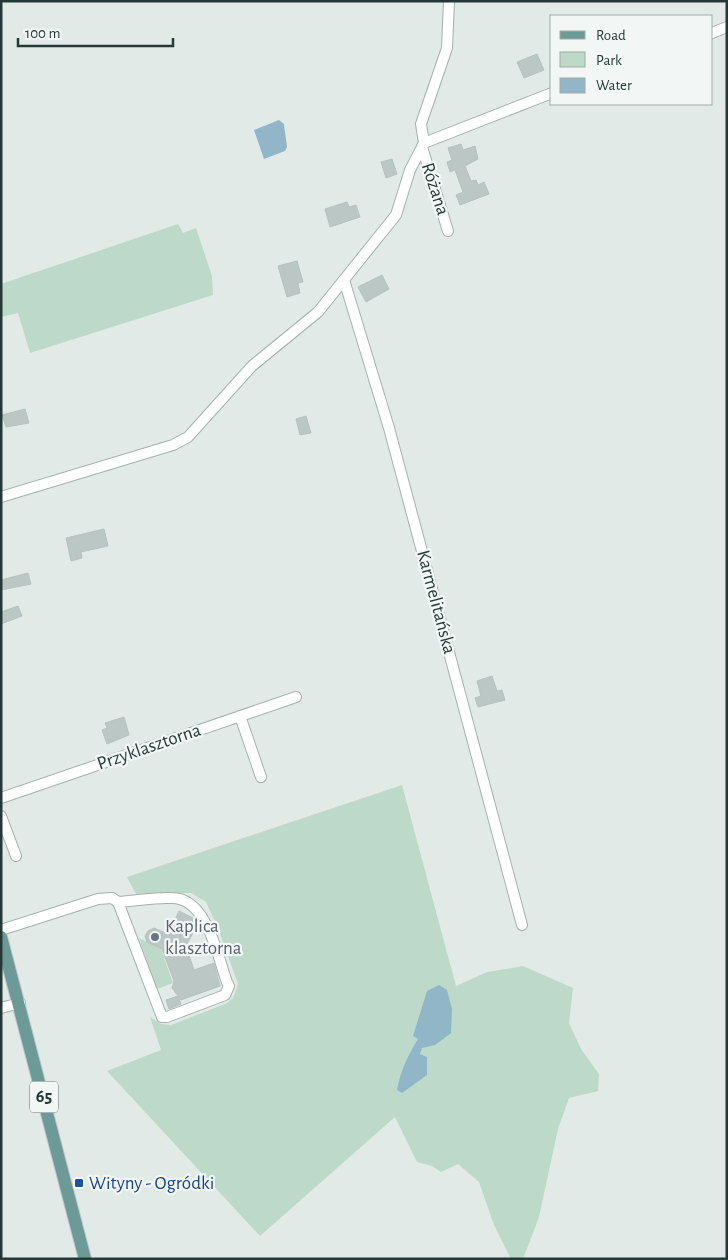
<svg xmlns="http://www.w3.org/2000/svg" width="728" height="1260" viewBox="0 0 728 1260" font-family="'Alegreya Sans',sans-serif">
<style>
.green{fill:#bdd9c9}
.water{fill:#90b6c8}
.building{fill:#bac7c4;stroke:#b5c3bf}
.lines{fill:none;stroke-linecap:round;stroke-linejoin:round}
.minor-casing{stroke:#a5b1af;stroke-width:12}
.major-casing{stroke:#bdc4c3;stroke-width:14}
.minor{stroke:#fff;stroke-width:10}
.major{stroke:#6c9a96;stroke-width:12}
.worship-dot{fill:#6b7280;stroke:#f2f7f5;stroke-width:2}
.transit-dot{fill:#1a4fb4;stroke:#f2f7f5;stroke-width:2}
.labels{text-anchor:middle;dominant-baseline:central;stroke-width:4.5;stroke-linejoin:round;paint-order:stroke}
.shield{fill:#f2f7f5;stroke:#627270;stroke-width:1}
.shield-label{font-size:18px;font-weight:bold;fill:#243937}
.street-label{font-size:19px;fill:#243937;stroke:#f2f7f5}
.worship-label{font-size:19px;fill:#5b616d;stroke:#f2f7f5;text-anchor:start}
.transit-label{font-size:19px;fill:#164399;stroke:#f2f7f5;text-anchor:start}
</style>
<rect width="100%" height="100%" fill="#e2eae8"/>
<g class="green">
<polygon points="178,224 183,233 196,228 212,276 213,295 30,353 18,313 1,317 1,284"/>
<polygon points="402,785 456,986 487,972 523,966 573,988 569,1023 581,1049 599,1074 598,1091 569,1098 558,1129 539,1217 523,1259 511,1259 494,1225 479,1182 458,1164 441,1172 432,1166 417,1162 395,1117 260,1236 107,1071 161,1050 150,1017 161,1024 171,1025 227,1003 233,998 238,984 219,931 206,902 191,893 136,894 127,877"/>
<polygon points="139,938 161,949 173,983 157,989"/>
</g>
<g class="water">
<polygon points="279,120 284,124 287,147 285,151 264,159 254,130"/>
<path d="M 439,985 L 447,990 L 452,1009 L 451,1033 L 435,1045 L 422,1048 L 420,1054 L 427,1057 L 427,1075 L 402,1093 L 397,1090 C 400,1072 408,1055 418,1039 L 413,1036 L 427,991 Z"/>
</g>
<g class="building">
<polygon points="537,54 544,70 524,78 517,62"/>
<polygon points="461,144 463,150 475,146 478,159 465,166 471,181 476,180 478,185 484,182 489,194 460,205 456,195 463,192 455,170 450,172 447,162 452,160 448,148"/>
<polygon points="392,159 397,174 386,178 381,162"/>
<polygon points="347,202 349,207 356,205 360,217 330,227 325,209"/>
<polygon points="297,261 303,282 298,283 300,293 287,297 278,266"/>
<polygon points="382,275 389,289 366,302 358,287"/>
<polygon points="25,409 29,423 6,427 2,415"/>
<polygon points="306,416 311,433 300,435 296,419"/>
<polygon points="104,529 108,546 81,552 82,558 71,561 66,538"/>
<polygon points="28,573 31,584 1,590 1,580"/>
<polygon points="18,606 22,616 1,624 1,612"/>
<polygon points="492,676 497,691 502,690 505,700 478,707 475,698 481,696 477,681"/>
<polygon points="124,717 129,735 107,744 102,730 107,728 105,723"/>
<polygon points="179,911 195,919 198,923 186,946 194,970 214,963 220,986 181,1000 178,996 181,1004 169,1009 166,1000 178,996 172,988 174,981 162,949 147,942 145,936 148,931 154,928 168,934"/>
</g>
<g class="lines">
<g class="minor-casing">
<g id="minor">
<polyline points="712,33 727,27"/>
<polyline points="424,143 421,124 447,48 449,1"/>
<polyline points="422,147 448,231"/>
<polyline points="344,280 389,428 522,925"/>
<polyline points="1,497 173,445 188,437 252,366 318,312 396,215 410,170 424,143 552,93"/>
<polyline points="240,716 261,777"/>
<polyline points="1,798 296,697"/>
<polyline points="1,816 16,856"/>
<path d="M 1,930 L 98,899 L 112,898 L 118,902 L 162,1017 L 167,1017 L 225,995 L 229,986 L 227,982 C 217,955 207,898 172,898 C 154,897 136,901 118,902"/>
<polyline points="1,1008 20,1003"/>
</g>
</g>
<g class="major-casing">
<polyline id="major" points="1,937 85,1259"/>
</g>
<use href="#minor" class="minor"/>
<use href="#major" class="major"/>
</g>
<circle class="worship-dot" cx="155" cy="937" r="5"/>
<rect class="transit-dot" x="74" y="1178" width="10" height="10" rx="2.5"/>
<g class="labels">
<rect class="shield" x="30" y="1081.5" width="28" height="31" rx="4"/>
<g class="shield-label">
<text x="44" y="1097">65</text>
</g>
<g class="street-label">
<text transform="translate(435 189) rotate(72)">Różana</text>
<text transform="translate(436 602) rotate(75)">Karmelitańska</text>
<text transform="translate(149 747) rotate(-19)">Przyklasztorna</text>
</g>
<g class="worship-label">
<text x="165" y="926">Kaplica<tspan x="165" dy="22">klasztorna</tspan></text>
</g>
<g class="transit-label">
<text x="89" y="1183">Wityny - Ogródki</text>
</g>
</g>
<rect width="728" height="1260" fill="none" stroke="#243937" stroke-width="5"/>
<rect x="550" y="15" width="162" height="90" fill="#f2f7f5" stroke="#a0aba9"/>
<rect x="560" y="31" width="25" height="8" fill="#6c9a96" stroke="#a0aba9"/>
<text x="596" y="40" font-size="15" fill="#243937">Road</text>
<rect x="560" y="52" width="25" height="15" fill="#bdd9c9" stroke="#a0aba9"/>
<text x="596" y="65" font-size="15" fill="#243937">Park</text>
<rect x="560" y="78" width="25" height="15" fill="#90b6c8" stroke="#a0aba9"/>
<text x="596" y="90" font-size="15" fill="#243937">Water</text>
<path d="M18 38v8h155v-8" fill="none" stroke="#243937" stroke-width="2.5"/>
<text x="25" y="38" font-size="15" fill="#243937" stroke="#f2f7f5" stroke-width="4" paint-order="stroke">100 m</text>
</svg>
